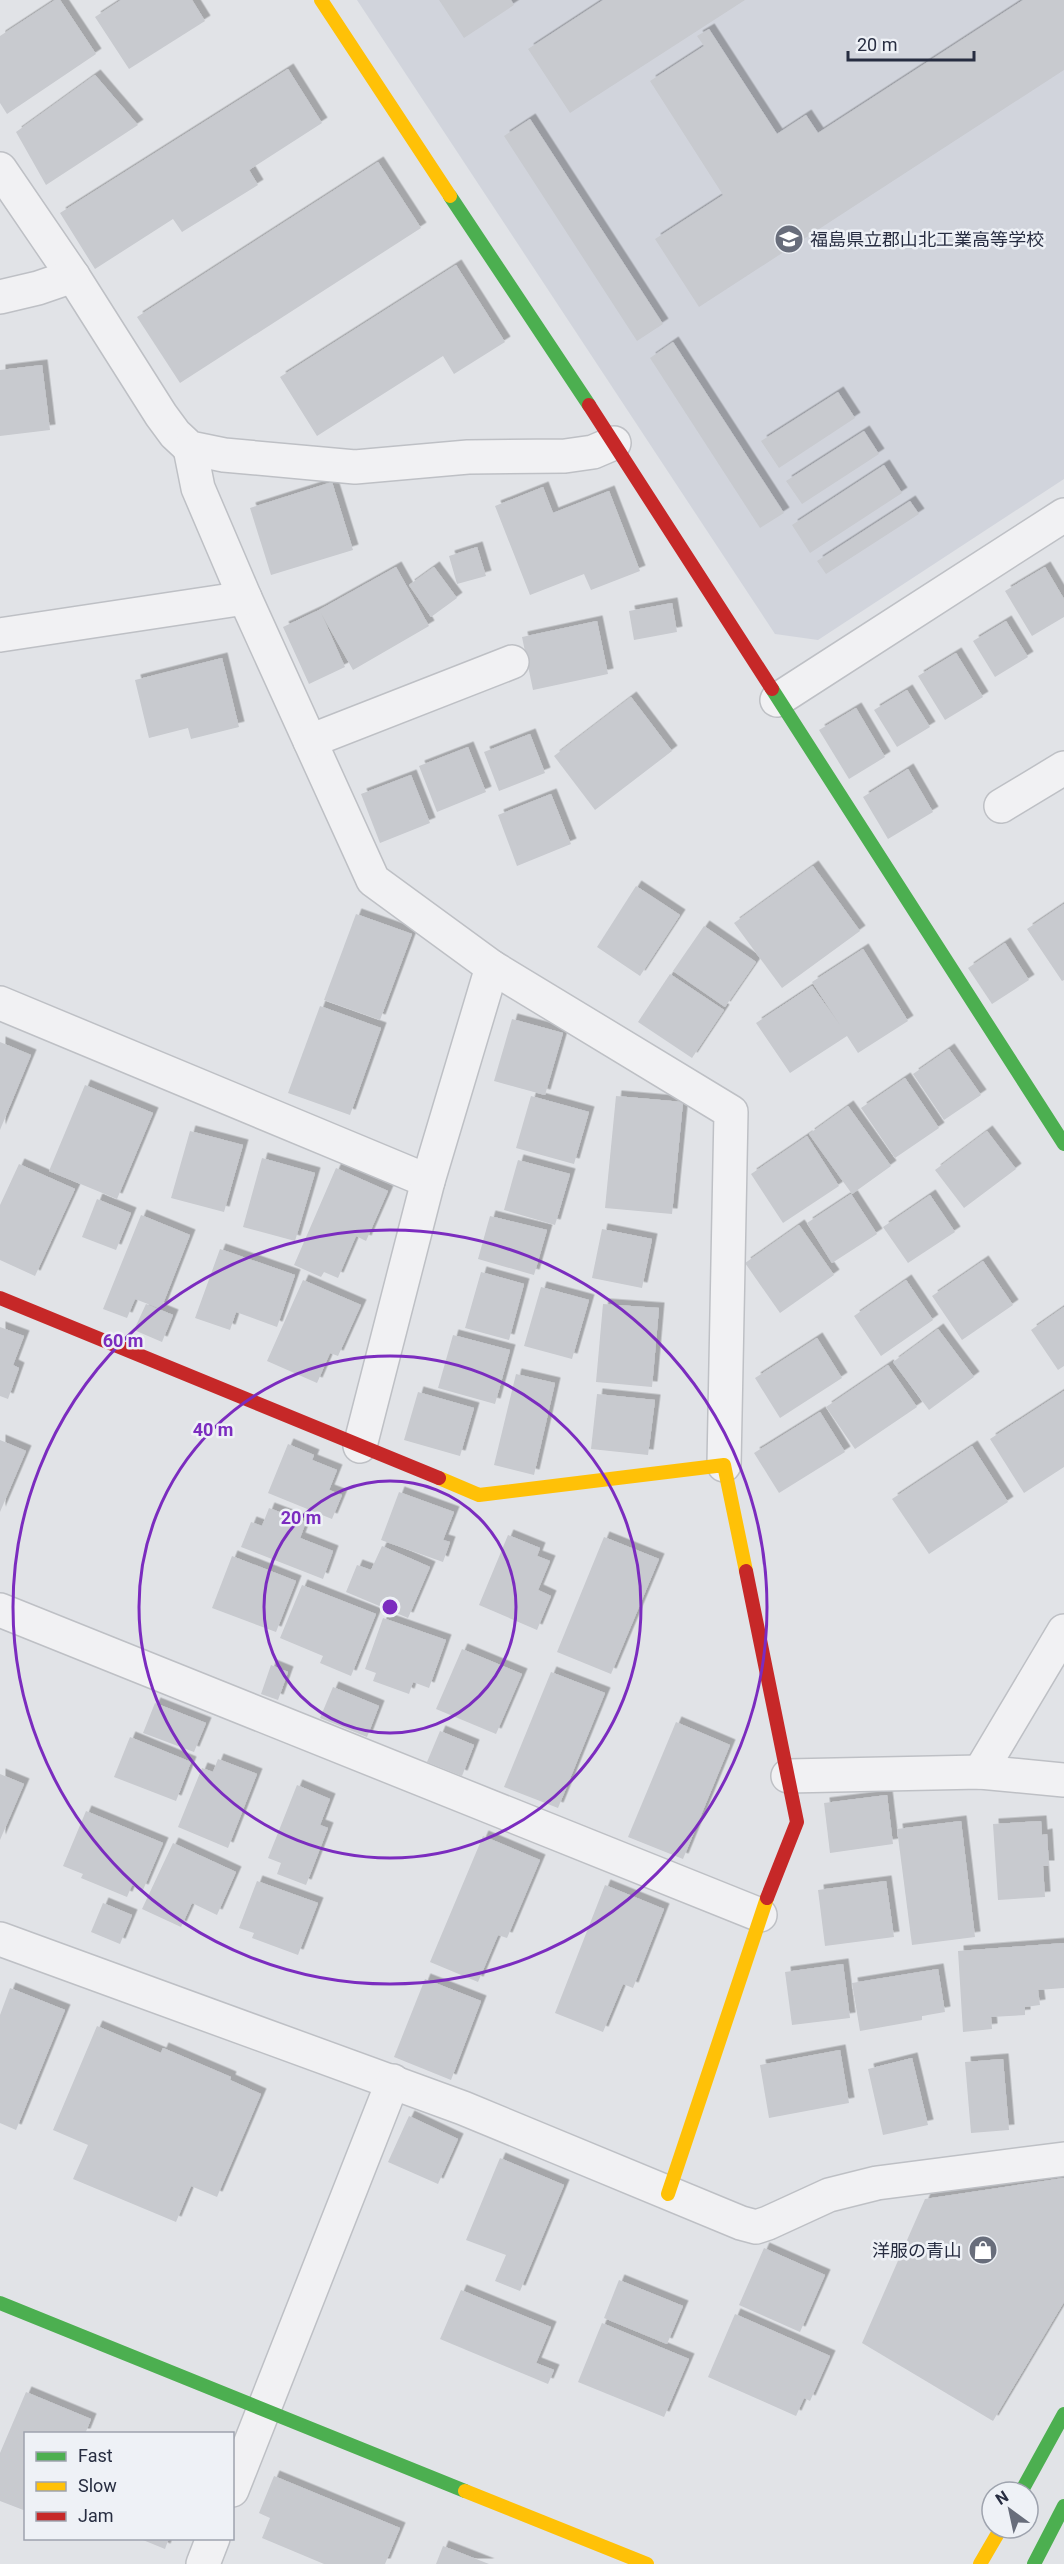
<svg xmlns="http://www.w3.org/2000/svg" width="1064" height="2564" viewBox="0 0 1064 2564" font-family="Roboto,'Noto Sans JP',sans-serif">
<style>
.built{fill:#d1d4dc}
.building{fill:#c8cacf;filter:url(#shadow)}
.lines{fill:none;stroke-linecap:round;stroke-linejoin:round}
.street-casing{stroke:#bec0c5;stroke-width:36}
.street{stroke:#f1f1f3;stroke-width:33}
.fast{stroke:#4caf50;stroke-width:14}
.slow{stroke:#ffc107;stroke-width:14}
.jam{stroke:#c62828;stroke-width:14}
.ring{fill:none;stroke:#7b2cbf;stroke-width:3}
.labels{text-anchor:middle;dominant-baseline:central;stroke-width:5;stroke-linejoin:round;paint-order:stroke}
.poi-label{font-size:18px;fill:#272d41;stroke:#eef1f6;text-anchor:start}
.centre{fill:#7b2cbf;stroke:#eef1f6;stroke-width:3}
.ring-label{font-size:18px;text-anchor:middle;font-weight:bold;fill:#7b2cbf;stroke:#eef1f6;stroke-width:5;stroke-linejoin:round;paint-order:stroke}
</style>
<defs>
<filter id="shadow"><feDropShadow dx="5.5" dy="-5.5" stdDeviation="0" flood-color="#0004"/></filter>
</defs>
<rect width="100%" height="100%" fill="#e1e3e7"/>
<polygon class="built" points="357,0 1064,0 1064,479 818,640 775,634"/>
<g class="building">
<polygon points="55,0 60,0 96,54 7,114 0,103 0,36"/>
<polygon points="121,0 192,0 205,21 129,69 95,17"/>
<polygon points="439,0 511,0 514,5 464,38"/>
<polygon points="603,0 745,0 570,113 528,49"/>
<polygon points="1023,0 1064,0 1064,70 699,307 655,239 723,195 650,81 704,46 697,36 709,29 777,134 806,115 818,133"/>
<polygon points="288,69 322,123 249,170 258,185 182,232 173,219 95,269 60,213"/>
<polygon points="95,75 138,125 46,185 16,132"/>
<polygon points="530,119 663,324 637,341 504,136"/>
<polygon points="378,162 421,228 180,383 137,317"/>
<polygon points="456,265 505,342 454,374 443,356 317,436 280,377"/>
<polygon points="673,342 784,513 760,528 650,358"/>
<polygon points="42,365 50,430 0,436 0,370"/>
<polygon points="838,392 855,418 779,468 761,441"/>
<polygon points="864,431 879,454 802,504 786,481"/>
<polygon points="884,465 902,493 810,553 792,525"/>
<polygon points="332,482 353,550 271,575 250,508"/>
<polygon points="543,487 553,513 609,491 640,571 591,590 584,574 530,595 495,506"/>
<polygon points="910,501 919,514 826,574 817,561"/>
<polygon points="477,547 486,576 457,584 449,556"/>
<polygon points="396,567 429,626 353,670 321,613 345,667 309,684 283,627 319,610"/>
<polygon points="434,567 457,598 431,617 409,585"/>
<polygon points="1045,567 1064,599 1064,617 1032,636 1005,591"/>
<polygon points="672,603 677,632 634,640 629,611"/>
<polygon points="597,621 608,674 533,690 522,637"/>
<polygon points="1006,621 1028,657 995,677 973,641"/>
<polygon points="956,653 983,697 945,720 918,676"/>
<polygon points="222,658 239,727 191,739 188,728 149,738 135,680"/>
<polygon points="907,690 930,727 897,747 874,710"/>
<polygon points="631,697 672,751 595,810 554,756"/>
<polygon points="856,708 885,757 849,779 819,730"/>
<polygon points="530,734 545,773 499,791 484,752"/>
<polygon points="468,747 486,792 437,812 419,766"/>
<polygon points="908,769 933,812 888,839 863,797"/>
<polygon points="411,775 430,823 380,843 361,794"/>
<polygon points="551,794 571,844 517,866 498,815"/>
<polygon points="813,866 860,931 782,988 734,923"/>
<polygon points="636,886 680,915 640,976 597,947"/>
<polygon points="1064,904 1064,980 1062,981 1027,929"/>
<polygon points="356,914 412,934 380,1020 324,1000"/>
<polygon points="704,926 756,962 725,1007 673,971"/>
<polygon points="1005,943 1029,980 992,1004 968,968"/>
<polygon points="863,949 908,1021 858,1053 847,1036 790,1073 756,1023 812,986 840,1025 812,982"/>
<polygon points="670,974 724,1010 692,1058 638,1022"/>
<polygon points="320,1006 381,1028 350,1115 288,1093"/>
<polygon points="512,1019 563,1033 545,1095 494,1081"/>
<polygon points="0,1042 31,1055 0,1130"/>
<polygon points="949,1049 981,1095 944,1120 913,1074"/>
<polygon points="905,1078 939,1128 895,1158 861,1108"/>
<polygon points="85,1085 153,1113 117,1199 49,1171"/>
<polygon points="531,1096 589,1112 574,1164 516,1148"/>
<polygon points="616,1096 683,1102 672,1214 605,1208"/>
<polygon points="848,1106 891,1166 852,1194 809,1134"/>
<polygon points="190,1131 243,1145 224,1212 171,1198"/>
<polygon points="987,1131 1016,1169 964,1208 935,1170"/>
<polygon points="807,1136 839,1186 783,1223 751,1174"/>
<polygon points="262,1158 315,1173 295,1241 243,1227"/>
<polygon points="518,1160 570,1174 555,1225 504,1210"/>
<polygon points="19,1164 75,1189 35,1276 0,1260 0,1205"/>
<polygon points="336,1168 388,1191 366,1241 356,1236 338,1278 324,1272 321,1277 294,1265"/>
<polygon points="851,1194 877,1234 832,1263 807,1223"/>
<polygon points="930,1195 955,1232 908,1263 883,1227"/>
<polygon points="97,1199 131,1213 116,1250 82,1237"/>
<polygon points="141,1215 190,1235 161,1309 135,1299 127,1318 103,1309"/>
<polygon points="490,1216 547,1230 534,1275 478,1259"/>
<polygon points="799,1225 834,1275 780,1313 745,1263"/>
<polygon points="602,1229 652,1239 642,1288 592,1278"/>
<polygon points="220,1249 295,1275 277,1327 236,1312 230,1330 195,1318"/>
<polygon points="983,1261 1013,1305 962,1340 932,1296"/>
<polygon points="481,1272 524,1284 509,1340 465,1328"/>
<polygon points="303,1280 361,1305 338,1356 330,1353 317,1383 267,1361"/>
<polygon points="906,1280 933,1320 881,1356 854,1316"/>
<polygon points="541,1287 589,1300 572,1359 524,1346"/>
<polygon points="146,1304 173,1315 162,1342 134,1330"/>
<polygon points="603,1304 659,1308 652,1387 596,1382"/>
<polygon points="1064,1307 1064,1366 1058,1370 1031,1330"/>
<polygon points="0,1327 24,1336 13,1365 19,1368 8,1399 0,1396"/>
<polygon points="938,1329 974,1377 929,1410 893,1362"/>
<polygon points="453,1335 510,1350 495,1404 438,1388"/>
<polygon points="817,1338 842,1378 780,1418 755,1378"/>
<polygon points="888,1365 917,1407 855,1449 826,1407"/>
<polygon points="516,1374 555,1383 534,1475 494,1465"/>
<polygon points="1064,1391 1064,1467 1024,1493 990,1439"/>
<polygon points="418,1392 474,1408 460,1456 404,1440"/>
<polygon points="597,1394 655,1400 648,1455 591,1449"/>
<polygon points="820,1412 845,1452 779,1493 754,1453"/>
<polygon points="0,1440 26,1451 0,1512"/>
<polygon points="288,1444 314,1455 312,1460 337,1470 329,1490 342,1495 332,1519 268,1493"/>
<polygon points="972,1446 1008,1502 929,1554 892,1499"/>
<polygon points="399,1492 454,1512 443,1540 450,1542 443,1562 381,1540"/>
<polygon points="269,1508 306,1522 300,1538 333,1551 323,1579 241,1547 251,1522 262,1526"/>
<polygon points="508,1535 540,1548 537,1556 550,1561 538,1590 551,1596 537,1630 479,1605"/>
<polygon points="604,1537 659,1559 611,1674 557,1652"/>
<polygon points="382,1546 430,1567 408,1618 346,1592 357,1565 371,1570"/>
<polygon points="232,1556 296,1581 276,1632 212,1608"/>
<polygon points="302,1585 376,1614 351,1676 320,1663 323,1656 280,1638"/>
<polygon points="383,1618 446,1640 429,1688 413,1682 409,1694 373,1681 376,1673 365,1669"/>
<polygon points="462,1649 522,1674 496,1734 436,1709"/>
<polygon points="271,1665 288,1672 278,1700 261,1694"/>
<polygon points="551,1672 605,1693 558,1808 504,1787"/>
<polygon points="333,1687 379,1706 367,1737 320,1718"/>
<polygon points="155,1703 206,1723 194,1752 143,1733"/>
<polygon points="676,1722 730,1745 683,1859 628,1837"/>
<polygon points="440,1731 474,1745 462,1776 427,1762"/>
<polygon points="130,1737 191,1762 176,1801 114,1777"/>
<polygon points="218,1759 257,1774 228,1848 178,1827 202,1768 213,1772"/>
<polygon points="0,1774 24,1784 0,1840"/>
<polygon points="297,1785 330,1799 320,1825 328,1828 306,1885 277,1874 281,1863 268,1858"/>
<polygon points="887,1795 893,1844 830,1853 824,1803"/>
<polygon points="86,1811 163,1843 143,1890 132,1885 127,1897 81,1878 83,1874 63,1866"/>
<polygon points="961,1821 975,1937 912,1945 897,1829"/>
<polygon points="1041,1821 1042,1835 1047,1834 1049,1866 1043,1866 1045,1897 998,1900 993,1824"/>
<polygon points="483,1836 540,1860 507,1938 498,1935 478,1982 430,1962"/>
<polygon points="173,1843 236,1872 217,1915 192,1903 181,1927 142,1909"/>
<polygon points="257,1881 318,1903 298,1955 252,1938 254,1933 239,1928"/>
<polygon points="886,1881 894,1937 825,1946 818,1890"/>
<polygon points="605,1885 664,1909 633,1988 623,1984 603,2032 555,2013"/>
<polygon points="103,1903 132,1915 120,1944 91,1932"/>
<polygon points="1064,1943 1064,1988 1038,1990 1040,2005 1025,2007 1025,2015 991,2017 992,2029 963,2032 958,1951"/>
<polygon points="843,1964 850,2018 792,2025 785,1972"/>
<polygon points="938,1969 945,2012 922,2016 922,2020 860,2031 852,1983"/>
<polygon points="425,1979 481,2001 451,2080 394,2057"/>
<polygon points="10,1988 65,2010 16,2130 0,2123 0,2015"/>
<polygon points="97,2026 161,2053 163,2048 231,2077 230,2080 261,2094 217,2197 191,2186 176,2222 73,2179 88,2145 53,2130"/>
<polygon points="840,2050 849,2103 769,2118 760,2065"/>
<polygon points="912,2058 928,2125 883,2135 868,2069"/>
<polygon points="1003,2059 1009,2130 971,2133 965,2062"/>
<polygon points="409,2116 458,2139 438,2184 388,2162"/>
<polygon points="500,2158 564,2185 520,2291 495,2281 506,2255 466,2240"/>
<polygon points="1064,2178 1064,2302 993,2421 862,2343 925,2199"/>
<polygon points="764,2248 825,2275 800,2332 739,2305"/>
<polygon points="619,2280 683,2306 667,2344 604,2318"/>
<polygon points="461,2290 551,2327 536,2363 554,2370 548,2384 440,2339"/>
<polygon points="735,2314 830,2356 810,2401 804,2398 796,2416 708,2377"/>
<polygon points="602,2323 689,2359 664,2417 578,2382"/>
<polygon points="26,2392 91,2419 85,2434 26,2434 26,2511 0,2501 0,2453"/>
<polygon points="274,2476 400,2528 385,2564 324,2564 262,2538 270,2518 259,2513"/>
<polygon points="138,2538 169,2538 165,2549"/>
<polygon points="443,2546 489,2564 436,2564"/>
</g>
<g class="lines">
<g class="street-casing">
<g id="street">
<polyline points="0,169 73,276 161,415 175,434 190,448 224,455 355,467 468,457 565,456 593,452 614,443"/>
<polyline points="0,297 38,288 73,276"/>
<polyline points="190,448 198,488 245,598 373,880 492,967 731,1112 724,1465"/>
<polyline points="0,635 245,598"/>
<polyline points="777,700 1064,515"/>
<polyline points="310,741 512,662"/>
<polyline points="1001,806 1064,768"/>
<polyline points="0,1003 428,1181"/>
<polyline points="360,1446 428,1181 492,967"/>
<polyline points="0,1610 760,1915"/>
<polyline points="980,1772 1064,1631"/>
<polyline points="788,1776 980,1772 1064,1780"/>
<polyline points="0,1939 463,2108 741,2223 756,2227 768,2223 829,2195 877,2183 1064,2159"/>
<polyline points="232,2490 393,2081"/>
<polyline points="203,2564 213,2538"/>
</g>
</g>
<use href="#street" class="street"/>
<g class="fast">
<polyline points="450,196 589,405"/>
<polyline points="772,689 1064,1144"/>
<polyline points="0,2303 465,2491"/>
<polyline points="1021,2492 1064,2414"/>
<polyline points="1034,2564 1064,2506"/>
</g>
<g class="slow">
<polyline points="321,0 450,196"/>
<polyline points="439,1478 479,1495 724,1465 746,1571"/>
<polyline points="668,2194 767,1898"/>
<polyline points="465,2491 647,2564"/>
<polyline points="980,2564 1001,2528"/>
</g>
<g class="jam">
<polyline points="589,405 772,689"/>
<polyline points="0,1298 439,1478"/>
<polyline points="746,1571 797,1822 767,1898"/>
</g>
</g>
<g class="ring">
<circle cx="390" cy="1607" r="126"/>
<circle cx="390" cy="1607" r="251"/>
<circle cx="390" cy="1607" r="377"/>
</g>
<defs>
<g id="school-disc" transform="scale(1.5)"><circle r="9.5" fill="#686d7b" stroke="#eef1f6"/><path d="M0-5L7-2L0 1L-7-2ZM-4 1L0 2.5L4 1V4Q0 6-4 4Z" fill="#fff"/></g>
<g id="shop-disc" transform="scale(1.5)"><circle r="9.5" fill="#686d7b" stroke="#eef1f6"/><path d="M-5-2.5h2.3a2.7 3.5 0 0 1 5.4 0H5L5.5 6h-11ZM-1.5-2.5h3a1.5 2.3 0 0 0-3 0Z" fill="#fff"/></g>
</defs>
<g fill-rule="evenodd">
<use href="#school-disc" x="789" y="239"/>
<use href="#shop-disc" x="983" y="2250"/>
</g>
<g class="labels">
<g class="poi-label">
<text x="810" y="239">福島県立郡山北工業高等学校</text>
<text x="962" y="2250" text-anchor="end">洋服の青山</text>
</g>
</g>
<circle cx="390" cy="1607" r="9" class="centre"/>
<g class="ring-label">
<text x="123" y="1347">60 m</text>
<text x="213" y="1436">40 m</text>
<text x="301" y="1524">20 m</text>
</g>
<rect x="24" y="2432" width="210" height="108" fill="#eef1f6" stroke="#9ea3ae" stroke-width="1.5"/>
<rect x="36" y="2452" width="30" height="9" fill="#4caf50" stroke="#9ea3ae" stroke-width="1.5"/>
<text x="78" y="2462" font-size="18" fill="#272d41">Fast</text>
<rect x="36" y="2482" width="30" height="9" fill="#ffc107" stroke="#9ea3ae" stroke-width="1.5"/>
<text x="78" y="2492" font-size="18" fill="#272d41">Slow</text>
<rect x="36" y="2512" width="30" height="9" fill="#c62828" stroke="#9ea3ae" stroke-width="1.5"/>
<text x="78" y="2522" font-size="18" fill="#272d41">Jam</text>
<g transform="translate(1010 2510) rotate(327)"><circle r="28" fill="#eef1f6" stroke="#9ea3ae" stroke-width="1.5"/>
<path d="M0-4.5L10 22L0 15L-10 22Z" fill="#686d7b"/>
<text y="-9" font-size="16" font-weight="bold" text-anchor="middle" fill="#272d41">N</text>
</g>
<path d="M848 51v9h126v-9" fill="none" stroke="#272d41" stroke-width="3"/>
<text x="857" y="51" font-size="18" fill="#272d41" stroke="#eef1f6" stroke-width="4.5" paint-order="stroke">20 m</text>
</svg>
